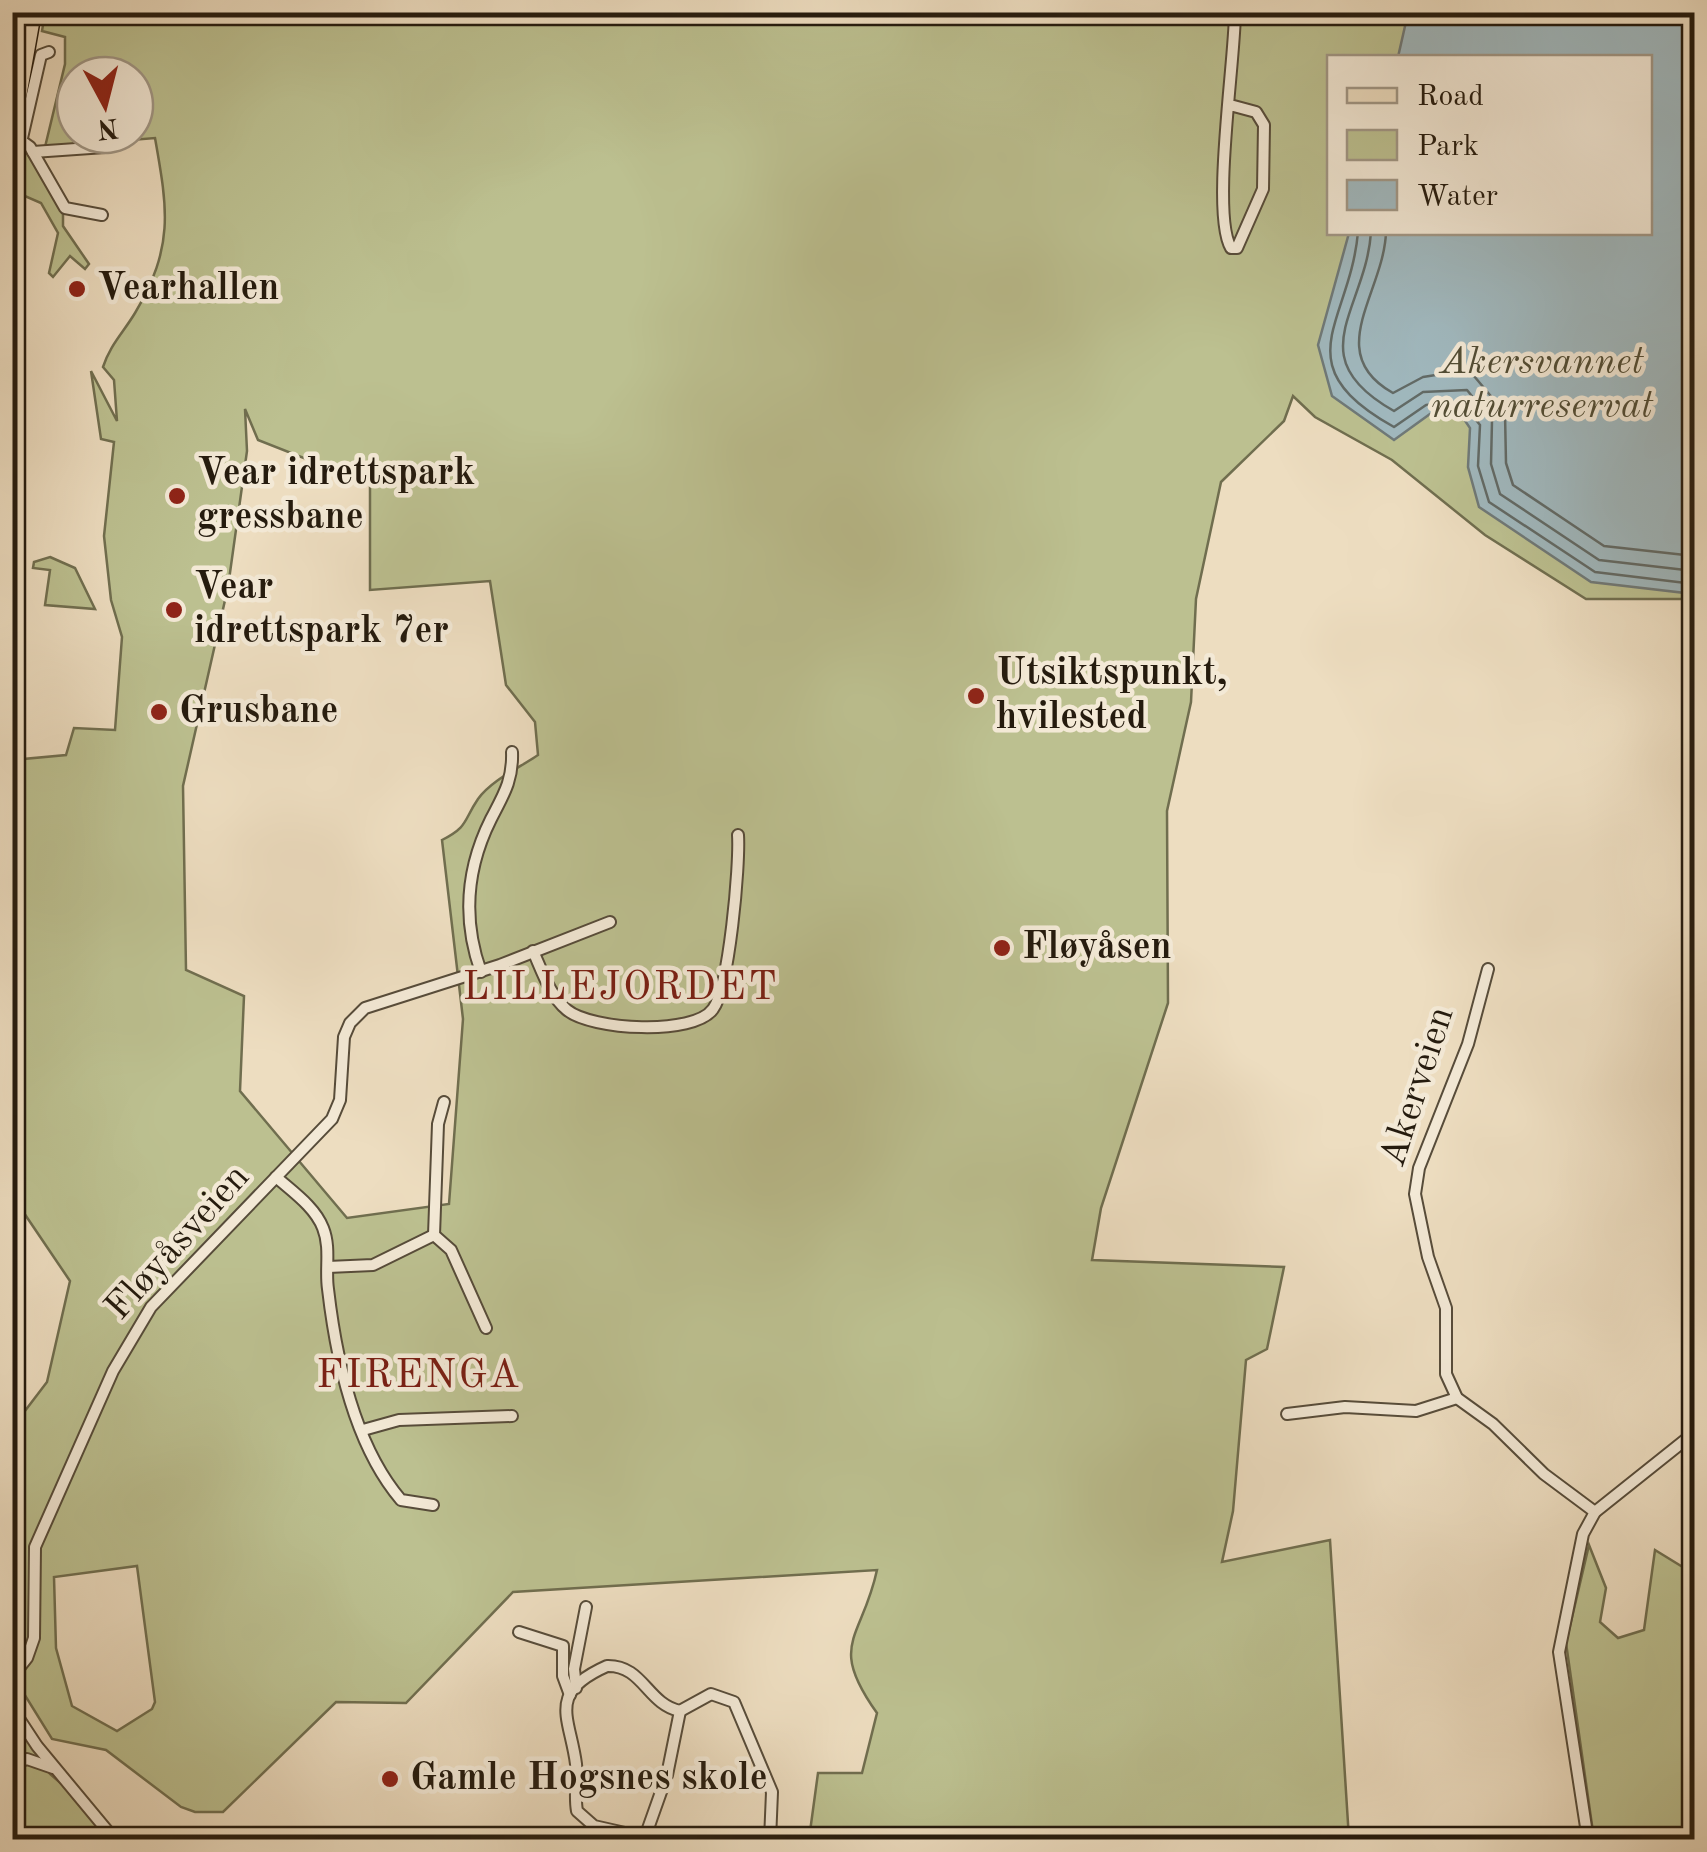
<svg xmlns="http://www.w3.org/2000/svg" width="1707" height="1852" viewBox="0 0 1707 1852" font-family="'Old Standard TT',serif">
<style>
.green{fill:#bcc090;stroke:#706e4f;stroke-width:2.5;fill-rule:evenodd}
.water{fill:#a0b8be;stroke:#6f7978;stroke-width:2.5}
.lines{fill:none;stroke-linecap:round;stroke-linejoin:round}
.shore{stroke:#626a66;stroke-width:2.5}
.minor-casing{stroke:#574c3a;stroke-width:14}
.primary-casing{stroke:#251b0e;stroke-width:21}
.minor{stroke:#f3e9d6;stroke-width:10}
.primary{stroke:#edddc0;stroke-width:18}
.poi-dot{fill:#8f2418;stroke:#f3e9d6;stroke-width:4}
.labels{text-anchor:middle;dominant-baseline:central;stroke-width:9;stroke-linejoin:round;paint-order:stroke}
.poi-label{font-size:38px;font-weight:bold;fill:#251b0e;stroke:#f3e9d6;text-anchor:start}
.park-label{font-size:38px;font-style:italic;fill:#524d35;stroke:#f3e9d6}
.street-label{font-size:38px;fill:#251b0e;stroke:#f3e9d6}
.neighbourhood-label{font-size:40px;letter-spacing:2.5px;fill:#7a1f14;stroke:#f3e9d6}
</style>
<rect width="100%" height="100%" fill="#edddc0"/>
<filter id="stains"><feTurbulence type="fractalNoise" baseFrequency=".002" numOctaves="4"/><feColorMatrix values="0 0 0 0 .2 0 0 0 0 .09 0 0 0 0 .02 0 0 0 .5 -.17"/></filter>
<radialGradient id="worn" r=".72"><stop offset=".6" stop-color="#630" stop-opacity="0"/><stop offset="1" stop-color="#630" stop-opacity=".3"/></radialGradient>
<g class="green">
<path d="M 45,13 L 1694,13 L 1694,599 L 1586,599 L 1485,535 L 1392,460 L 1315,417 L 1293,396 L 1284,421 L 1221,482 L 1196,599 L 1191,702 L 1167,811 L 1168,1003 L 1101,1208 L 1092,1260 L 1284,1267 L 1267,1349 L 1246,1360 L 1233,1511 L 1222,1562 L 1330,1540 L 1349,1839 L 809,1839 L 818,1773 L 862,1773 L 877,1713 C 827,1643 862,1640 877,1570 L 513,1592 L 406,1703 L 336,1702 L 223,1812 L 195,1812 L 181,1807 L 106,1750 L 52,1739 L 13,1676 L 17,1658 L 19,1558 L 12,1554 L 12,1428 L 47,1382 L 70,1281 L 24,1213 L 23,871 L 13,818 L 13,760 L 66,755 L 74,728 L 115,730 L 122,637 L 111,600 L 104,536 L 114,442 L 101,439 L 91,371 L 117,421 L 114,380 L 103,367 C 110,345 123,333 135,313 C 174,247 168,211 155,138 L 45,147 L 65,64 L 65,37 L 42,31 ZM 1330,58 L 1650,58 L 1650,232 L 1330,232 ZM 75,75 L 135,75 L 135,135 L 75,135 ZM 245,409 L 258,440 L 370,484 L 370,590 L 490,581 L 506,685 L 535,722 L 538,755 C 519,768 492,780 478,799 C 463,821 469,826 442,840 L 463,1019 L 449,1204 L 347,1218 L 240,1091 L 244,996 L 186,970 L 183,786 L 228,587 L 247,451 ZM 137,1566 L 155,1702 L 152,1709 L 117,1731 L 72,1706 L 56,1648 L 54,1577 Z"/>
<polygon points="14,142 25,144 63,214 63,226 89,264 85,269 70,256 53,277 49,273 58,233 41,203 18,193 13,216 13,187 20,153 16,152 13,166"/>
<polygon points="50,557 75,568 95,609 45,605 50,570 33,568 34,562"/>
<polygon points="1589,1545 1606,1588 1600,1622 1618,1638 1644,1630 1655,1550 1694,1574 1694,1839 1594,1839 1566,1643"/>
<polygon points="12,1714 50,1774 84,1803 108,1839 30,1839 16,1812 13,1814"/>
</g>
<polygon class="water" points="1408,13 1694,13 1694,594 1591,582 1479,507 1468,467 1470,428 1457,409 1430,414 1394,440 1332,396 1318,345 1349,233 1650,232 1650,58 1398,57"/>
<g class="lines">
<g class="shore">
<path d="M 1358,232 C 1350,324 1282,364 1394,427 L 1426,405 L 1461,401 L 1480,425 L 1478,466 L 1489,502 L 1595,572 L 1694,584"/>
<path d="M 1371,232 C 1366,310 1298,357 1394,411 L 1423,392 L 1467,390 L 1492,421 L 1491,464 L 1500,494 L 1599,560 L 1694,571"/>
<path d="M 1386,232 C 1384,293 1322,353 1393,393 L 1423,377 L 1455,372 L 1474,376 L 1505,413 L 1506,463 L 1513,485 L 1604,546 L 1694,556"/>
</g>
<g class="minor-casing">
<g id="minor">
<path d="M 1230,105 L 1256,112 L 1264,125 L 1263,189 L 1237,248 L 1231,248 C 1211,215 1235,60 1235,12"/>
<polyline points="12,134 30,147 65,208 102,215"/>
<polyline points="22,138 41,55 49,52"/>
<polyline points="33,152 105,147"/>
<path d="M 533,951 C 542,971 550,996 567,1010 C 591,1030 694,1036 713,1009 C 729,988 740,865 738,835"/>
<polyline points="1488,969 1468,1044 1419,1168 1415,1194 1428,1257 1446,1308 1446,1374 1457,1398 1493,1424 1544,1474 1595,1512"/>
<path d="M 481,972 C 462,919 466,869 491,819 C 504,794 513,780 512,752"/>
<path d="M 276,1177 C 293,1192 315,1207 323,1228 C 331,1248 325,1269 328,1289 C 336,1358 355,1446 401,1500 L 433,1505"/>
<polyline points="434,1235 438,1124 444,1102"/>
<polyline points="434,1235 451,1250 486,1328"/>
<polyline points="328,1267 373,1265 434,1235"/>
<polyline points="1287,1414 1345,1407 1416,1411 1457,1398"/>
<polyline points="363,1430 399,1420 512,1416"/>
<polyline points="519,1632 563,1646 563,1676 570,1695"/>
<polyline points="12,1677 27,1658 34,1638 35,1547 113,1371 151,1307 332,1119 340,1100 344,1037 350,1023 365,1008 500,965 610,922"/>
<polyline points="576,1688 574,1669 586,1607"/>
<polyline points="12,1708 37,1746 115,1840"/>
<polyline points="12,1764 27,1759 53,1768"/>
<polyline points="645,1837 667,1775 680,1711"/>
<path d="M 656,1840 L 594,1826 L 577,1811 C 574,1795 578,1779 576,1764 C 570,1717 546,1693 607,1666 C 643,1665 647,1704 680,1711 L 711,1694 L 734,1702 L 772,1792 L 770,1840"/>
<polyline points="1588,1840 1559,1652 1583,1534 1595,1512 1694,1433"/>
</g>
</g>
<g class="primary-casing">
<polyline id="primary" points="12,125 32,12"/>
</g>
<use href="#minor" class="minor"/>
<use href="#primary" class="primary"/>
</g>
<g class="poi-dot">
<circle cx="77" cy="289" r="10"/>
<circle cx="177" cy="496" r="10"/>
<circle cx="174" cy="610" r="10"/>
<circle cx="976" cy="696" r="10"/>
<circle cx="159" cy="712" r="10"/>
<circle cx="1002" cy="948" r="10"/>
<circle cx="390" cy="1779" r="10"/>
</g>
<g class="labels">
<g class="poi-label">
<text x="97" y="289">Vearhallen</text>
<text x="197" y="474">Vear idrettspark<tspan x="197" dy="44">gressbane</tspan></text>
<text x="194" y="588">Vear<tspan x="194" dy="44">idrettspark 7er</tspan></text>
<text x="996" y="674">Utsiktspunkt,<tspan x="996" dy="44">hvilested</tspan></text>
<text x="179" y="712">Grusbane</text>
<text x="1022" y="948">Fløyåsen</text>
<text x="410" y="1779">Gamle Hogsnes skole</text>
</g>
<g class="park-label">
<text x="1542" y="363">Akersvannet<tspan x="1542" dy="44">naturreservat</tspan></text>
</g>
<g class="street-label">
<text transform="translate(1418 1087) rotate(-72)">Akerveien</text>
<text transform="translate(178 1243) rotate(-48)">Fløyåsveien</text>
</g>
<g class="neighbourhood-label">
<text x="621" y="989">LILLEJORDET</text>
<text x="419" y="1377">FIRENGA</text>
</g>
</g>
<rect width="1707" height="1852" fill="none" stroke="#edddc0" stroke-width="50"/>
<rect x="15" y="15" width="1677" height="1822" fill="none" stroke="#251b0e" stroke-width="5"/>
<rect x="25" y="25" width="1657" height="1802" fill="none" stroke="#251b0e" stroke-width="2.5"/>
<rect x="1327" y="55" width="325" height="180" fill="#f3e9d6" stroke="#a19786" stroke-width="2.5"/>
<rect x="1347" y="88" width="50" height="15" fill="#edddc0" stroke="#a19786" stroke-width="2.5"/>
<text x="1417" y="105" font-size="30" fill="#251b0e">Road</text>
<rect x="1347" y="130" width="50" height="30" fill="#bcc090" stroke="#a19786" stroke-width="2.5"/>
<text x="1417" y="155" font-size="30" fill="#251b0e">Park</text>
<rect x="1347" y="180" width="50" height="30" fill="#a0b8be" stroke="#a19786" stroke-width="2.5"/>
<text x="1417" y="205" font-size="30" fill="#251b0e">Water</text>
<g transform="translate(105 105) rotate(173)"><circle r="48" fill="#f3e9d6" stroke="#a19786" stroke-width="2.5"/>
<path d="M0-8L18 38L0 25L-18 38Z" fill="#8f2418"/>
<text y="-15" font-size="28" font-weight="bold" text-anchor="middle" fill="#251b0e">N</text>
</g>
<rect width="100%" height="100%" filter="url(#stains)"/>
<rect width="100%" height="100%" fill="url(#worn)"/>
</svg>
